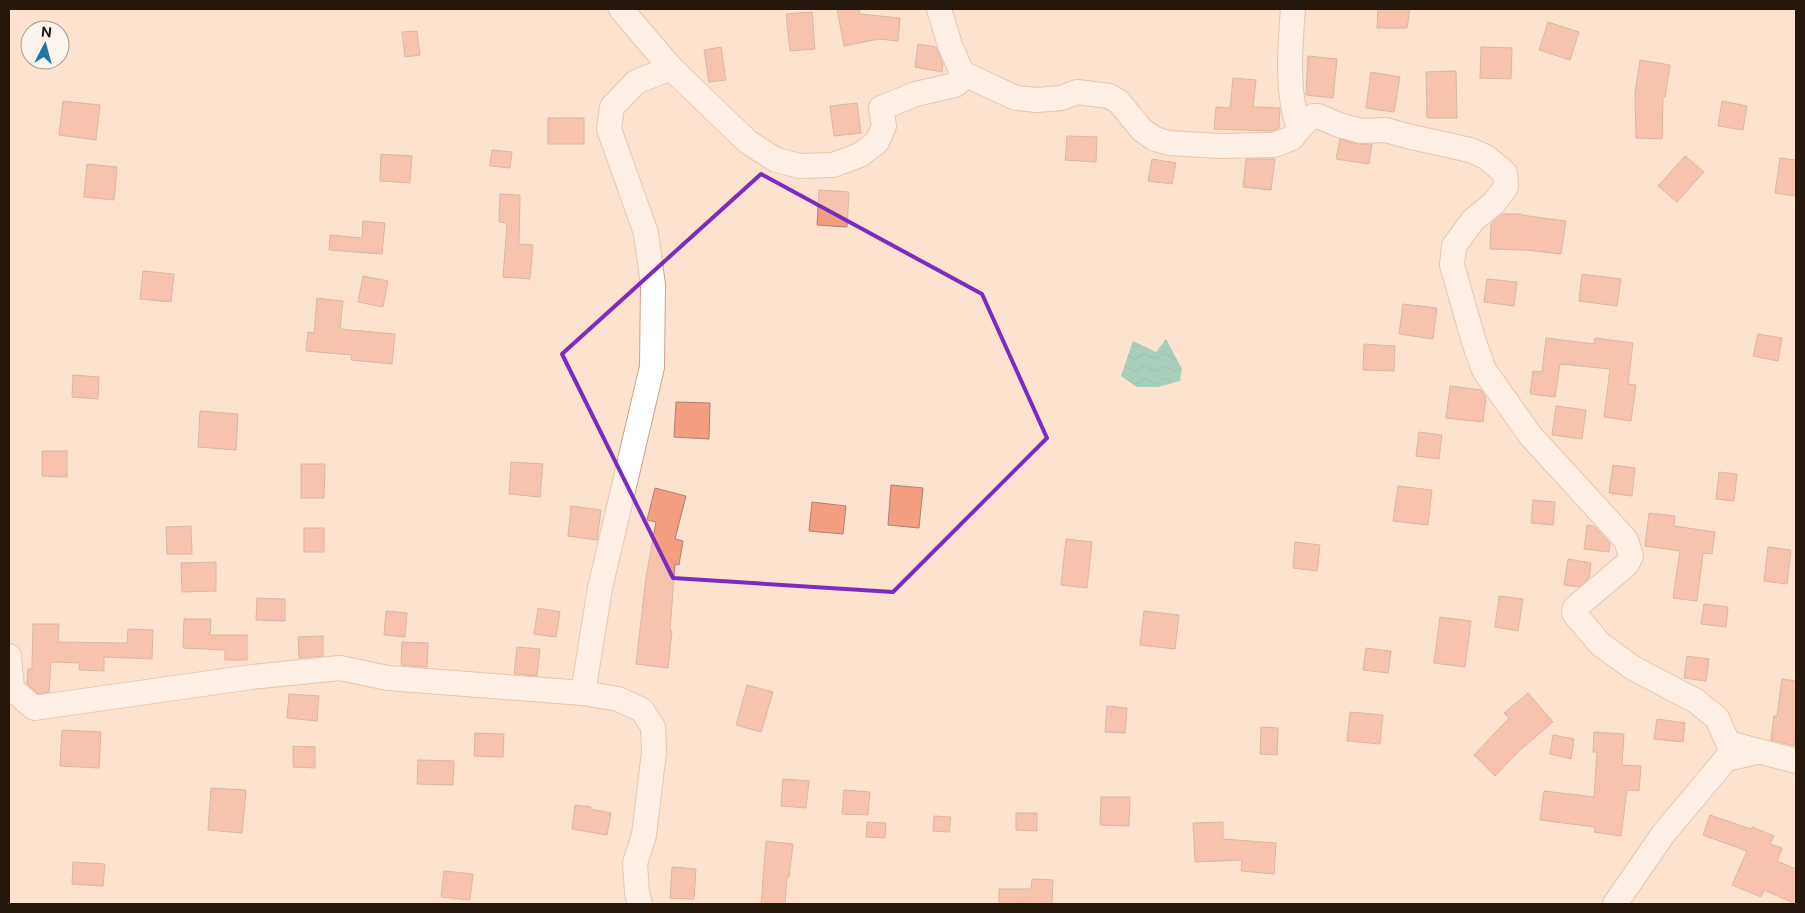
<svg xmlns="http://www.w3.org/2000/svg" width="1805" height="913" viewBox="0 0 1805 913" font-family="'Public Sans',sans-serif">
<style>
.water{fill:url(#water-waves)}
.building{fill:#f39d81;stroke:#b08272}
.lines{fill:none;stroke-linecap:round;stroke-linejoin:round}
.minor-casing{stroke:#cca486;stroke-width:26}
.minor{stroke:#fff;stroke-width:24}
.marked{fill:none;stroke:#7b2cbf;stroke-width:4;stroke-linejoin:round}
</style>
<defs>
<pattern id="water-waves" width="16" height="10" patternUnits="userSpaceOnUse" patternTransform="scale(1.25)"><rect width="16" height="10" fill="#42baa5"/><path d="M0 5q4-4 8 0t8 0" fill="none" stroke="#379685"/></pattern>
</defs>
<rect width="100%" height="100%" fill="#fce2cf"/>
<polygon class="water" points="1166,339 1182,369 1180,381 1158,387 1137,387 1121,376 1133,341 1156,352"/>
<g class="building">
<polygon points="837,9 859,9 860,14 900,18 898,41 879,39 844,46"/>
<polygon points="1378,9 1410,9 1407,28 1377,28"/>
<polygon points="812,12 815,49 790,51 786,14"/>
<polygon points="1548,22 1579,32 1570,60 1539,50"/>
<polygon points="417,31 420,55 405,57 402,32"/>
<polygon points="918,44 936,47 943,64 942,72 915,67"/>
<polygon points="721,47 726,80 709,82 704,50"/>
<polygon points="1481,47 1512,48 1511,79 1480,78"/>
<polygon points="1308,56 1337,59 1333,98 1306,95"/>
<polygon points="1640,60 1670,65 1665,97 1663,97 1662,139 1636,138 1635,93"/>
<polygon points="1456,71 1457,118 1427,118 1426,72"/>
<polygon points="1371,72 1400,77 1394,112 1366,108"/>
<polygon points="1233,78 1256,80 1253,107 1280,108 1279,128 1272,131 1214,129 1216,107 1230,108"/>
<polygon points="63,101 100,105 96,140 59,135"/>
<polygon points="1722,101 1747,106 1743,130 1718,126"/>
<polygon points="857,103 861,133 834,136 830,106"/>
<rect x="548" y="118" width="36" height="26"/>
<polygon points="1067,136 1097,137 1096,162 1065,160"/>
<polygon points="1340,139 1358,144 1372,144 1369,164 1336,159"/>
<polygon points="492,150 512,152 510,168 490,166"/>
<polygon points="381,154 412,156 410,183 380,181"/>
<polygon points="1685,156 1704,172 1677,202 1658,186"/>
<polygon points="1780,158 1796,160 1796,196 1775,193"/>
<polygon points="1152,159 1176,163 1172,184 1148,181"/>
<polygon points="1246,159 1275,159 1271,190 1243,187"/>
<polygon points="87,164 117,167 114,200 84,197"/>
<polygon points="819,190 849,192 847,227 817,225"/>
<polygon points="500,194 520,195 519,244 533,245 530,279 503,277 507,223 499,222"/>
<polygon points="1502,214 1521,214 1521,215 1566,221 1561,254 1526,250 1490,249 1491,224"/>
<polygon points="363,221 385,223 382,254 329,250 330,235 362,238"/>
<polygon points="143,271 174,274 171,302 140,299"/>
<polygon points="1582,274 1621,279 1617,306 1579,301"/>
<polygon points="363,276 388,281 383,307 358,302"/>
<polygon points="1487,279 1517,282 1514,306 1484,302"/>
<polygon points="317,298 343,301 340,329 395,334 392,364 351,360 352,355 306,351 308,332 314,333"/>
<polygon points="1403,304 1437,308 1433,339 1399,334"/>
<polygon points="1758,334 1782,338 1778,361 1753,356"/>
<polygon points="1546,338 1594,344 1595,338 1633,343 1628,384 1636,385 1631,421 1604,417 1610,369 1560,364 1555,397 1530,394 1533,371 1542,372"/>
<polygon points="1364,344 1395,346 1394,371 1363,370"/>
<polygon points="73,375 99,377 98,399 72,397"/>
<polygon points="1450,386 1481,390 1486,397 1483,422 1446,418"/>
<polygon points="676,402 710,403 709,439 674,437"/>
<polygon points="1556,406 1586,410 1582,439 1552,435"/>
<polygon points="200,411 238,414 236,450 198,447"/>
<polygon points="1419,432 1442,435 1439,459 1416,456"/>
<polygon points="42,451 67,451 67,477 42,476"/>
<polygon points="511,462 543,464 540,497 509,494"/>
<polygon points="301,464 325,464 324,498 301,498"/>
<polygon points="1613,465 1635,468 1632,496 1609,493"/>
<polygon points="1719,472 1737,474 1734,501 1716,499"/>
<polygon points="891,485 923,488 919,528 888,525"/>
<polygon points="1398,486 1432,490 1428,525 1393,521"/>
<polygon points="655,488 686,496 675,539 683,541 679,565 675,564 670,631 672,631 668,668 636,664 646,577 656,522 647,520"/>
<polygon points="1533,500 1555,502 1553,525 1531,523"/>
<polygon points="812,502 846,506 843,534 809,531"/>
<polygon points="571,506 601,510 597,540 568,536"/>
<polygon points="1649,513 1675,516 1674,526 1715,532 1712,554 1703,553 1697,601 1673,598 1680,551 1645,546"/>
<polygon points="1587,525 1594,526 1610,543 1609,552 1584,549"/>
<polygon points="191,526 192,554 167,554 166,527"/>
<rect x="304" y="528" width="20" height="24"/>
<polygon points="1066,539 1092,542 1087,588 1061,585"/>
<polygon points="1295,542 1320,545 1317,571 1293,568"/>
<polygon points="1768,547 1791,550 1787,584 1764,581"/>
<polygon points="1568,559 1591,563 1589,578 1579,587 1564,585"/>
<polygon points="216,562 216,591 182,592 181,563"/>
<polygon points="1499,596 1523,599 1518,631 1495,627"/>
<polygon points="257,598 285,599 285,621 256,620"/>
<polygon points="1704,604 1728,607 1726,627 1701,624"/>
<polygon points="538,608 560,612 556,637 534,634"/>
<polygon points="386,611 407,613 405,637 384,635"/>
<polygon points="1144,611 1179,615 1175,649 1140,645"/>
<polygon points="1440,617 1471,621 1465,667 1434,663"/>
<polygon points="184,619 211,619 210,635 247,635 247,660 225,660 225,650 183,648"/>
<polygon points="33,624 59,624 58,642 127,643 128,629 153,630 152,659 104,657 104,671 79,670 80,663 51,662 49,692 38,694 27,684 28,669 32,669"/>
<polygon points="323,636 323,656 299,658 298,637"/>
<polygon points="402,642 428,643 427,667 401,665"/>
<polygon points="517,647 540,649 537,676 514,674"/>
<polygon points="1366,648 1391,651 1388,673 1363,670"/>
<polygon points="1687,656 1709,659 1706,681 1684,678"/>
<polygon points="1782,679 1796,681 1796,729 1794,746 1771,740 1774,716 1777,716"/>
<polygon points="747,685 773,692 761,732 736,725"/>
<polygon points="1528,693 1553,722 1519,751 1495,776 1474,755 1509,718 1504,713"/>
<polygon points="289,694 319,696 317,721 287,718"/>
<polygon points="1107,706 1127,708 1125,733 1105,732"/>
<polygon points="1350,712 1383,715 1380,744 1347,741"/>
<polygon points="1657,719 1685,723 1683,742 1654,739"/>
<polygon points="1261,727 1278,728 1277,755 1260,754"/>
<polygon points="62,730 101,732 99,768 60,766"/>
<polygon points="1594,732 1624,734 1622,765 1641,766 1639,791 1627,790 1621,836 1594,832 1595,827 1540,820 1544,791 1594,797 1597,752 1593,752"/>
<polygon points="475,733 504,734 503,757 474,756"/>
<polygon points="1553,735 1574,739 1571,759 1550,754"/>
<polygon points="293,746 315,747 315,768 293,767"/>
<polygon points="418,760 454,761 453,785 417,784"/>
<polygon points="783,779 809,781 806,808 781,806"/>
<polygon points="211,788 246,790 242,833 208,830"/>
<polygon points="844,790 870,792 868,815 842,814"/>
<polygon points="1101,797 1130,797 1129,826 1100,825"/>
<polygon points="575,805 591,807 591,809 611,813 607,835 572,829"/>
<polygon points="1016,813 1037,813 1037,831 1016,830"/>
<polygon points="1710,815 1751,829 1752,827 1774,836 1770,844 1782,848 1777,861 1796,869 1796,904 1764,890 1761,897 1732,885 1747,851 1703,835"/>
<polygon points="934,816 951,817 949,832 933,831"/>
<polygon points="867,822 886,823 885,838 866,837"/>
<polygon points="1223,822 1223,839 1276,843 1274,874 1241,871 1242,860 1195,862 1193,823"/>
<polygon points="766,841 793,844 789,877 787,877 785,904 761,904"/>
<polygon points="73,862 105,864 103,886 72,884"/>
<polygon points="672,867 696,869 694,899 670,898"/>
<polygon points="444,871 473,874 470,900 441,897"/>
<polygon points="1032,879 1053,880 1052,904 1017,903 1017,904 999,904 999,889 1031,889"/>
</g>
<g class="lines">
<g class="minor-casing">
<g id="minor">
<polyline points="621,9 671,68 636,82 612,107 609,129 646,233 653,285 652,367 600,588 583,693 618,699 642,710 653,727 654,752 644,835 635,863 637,893 640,904"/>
<polyline points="939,9 950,45 962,73"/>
<path d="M 1293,9 C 1290,49 1286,90 1299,129"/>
<polyline points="671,68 748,142 776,160 800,166 833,165 860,155 877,142 884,126 881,108 916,94 955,85 960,81 962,73 1016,98 1037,100 1061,98 1077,92 1109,96 1119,102 1142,130 1155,139 1169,143 1218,146 1274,145 1292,138 1302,125 1313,116 1318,116 1339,125 1361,131 1386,130 1407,136 1470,150 1486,157 1505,173 1506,187 1494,203 1473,220 1454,246 1452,265 1474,342 1484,370 1530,435 1626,540 1631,556 1627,564 1575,608 1574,613 1600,644 1633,668 1696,701 1717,718 1728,743 1796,761"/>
<polyline points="9,656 12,689 34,708 252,677 340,668 388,678 583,693"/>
<polyline points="1615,904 1664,833 1726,759 1757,752"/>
</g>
</g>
<use href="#minor" class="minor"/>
</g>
<path d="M0 0H1805V913H0ZM 761,174 L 982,294 L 1047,438 L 893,592 L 673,578 L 562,354 Z" fill="#fce2cf" fill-opacity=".55" fill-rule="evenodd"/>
<path class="marked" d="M 761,174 L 982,294 L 1047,438 L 893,592 L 673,578 L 562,354 Z"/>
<rect width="1805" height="913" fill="none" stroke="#26170c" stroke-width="20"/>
<g transform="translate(45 45) rotate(6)"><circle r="24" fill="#fcf3ed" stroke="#a69b93"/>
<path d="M0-4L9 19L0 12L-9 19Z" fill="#1e74a4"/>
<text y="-8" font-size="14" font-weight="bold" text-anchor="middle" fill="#26170c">N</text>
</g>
</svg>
